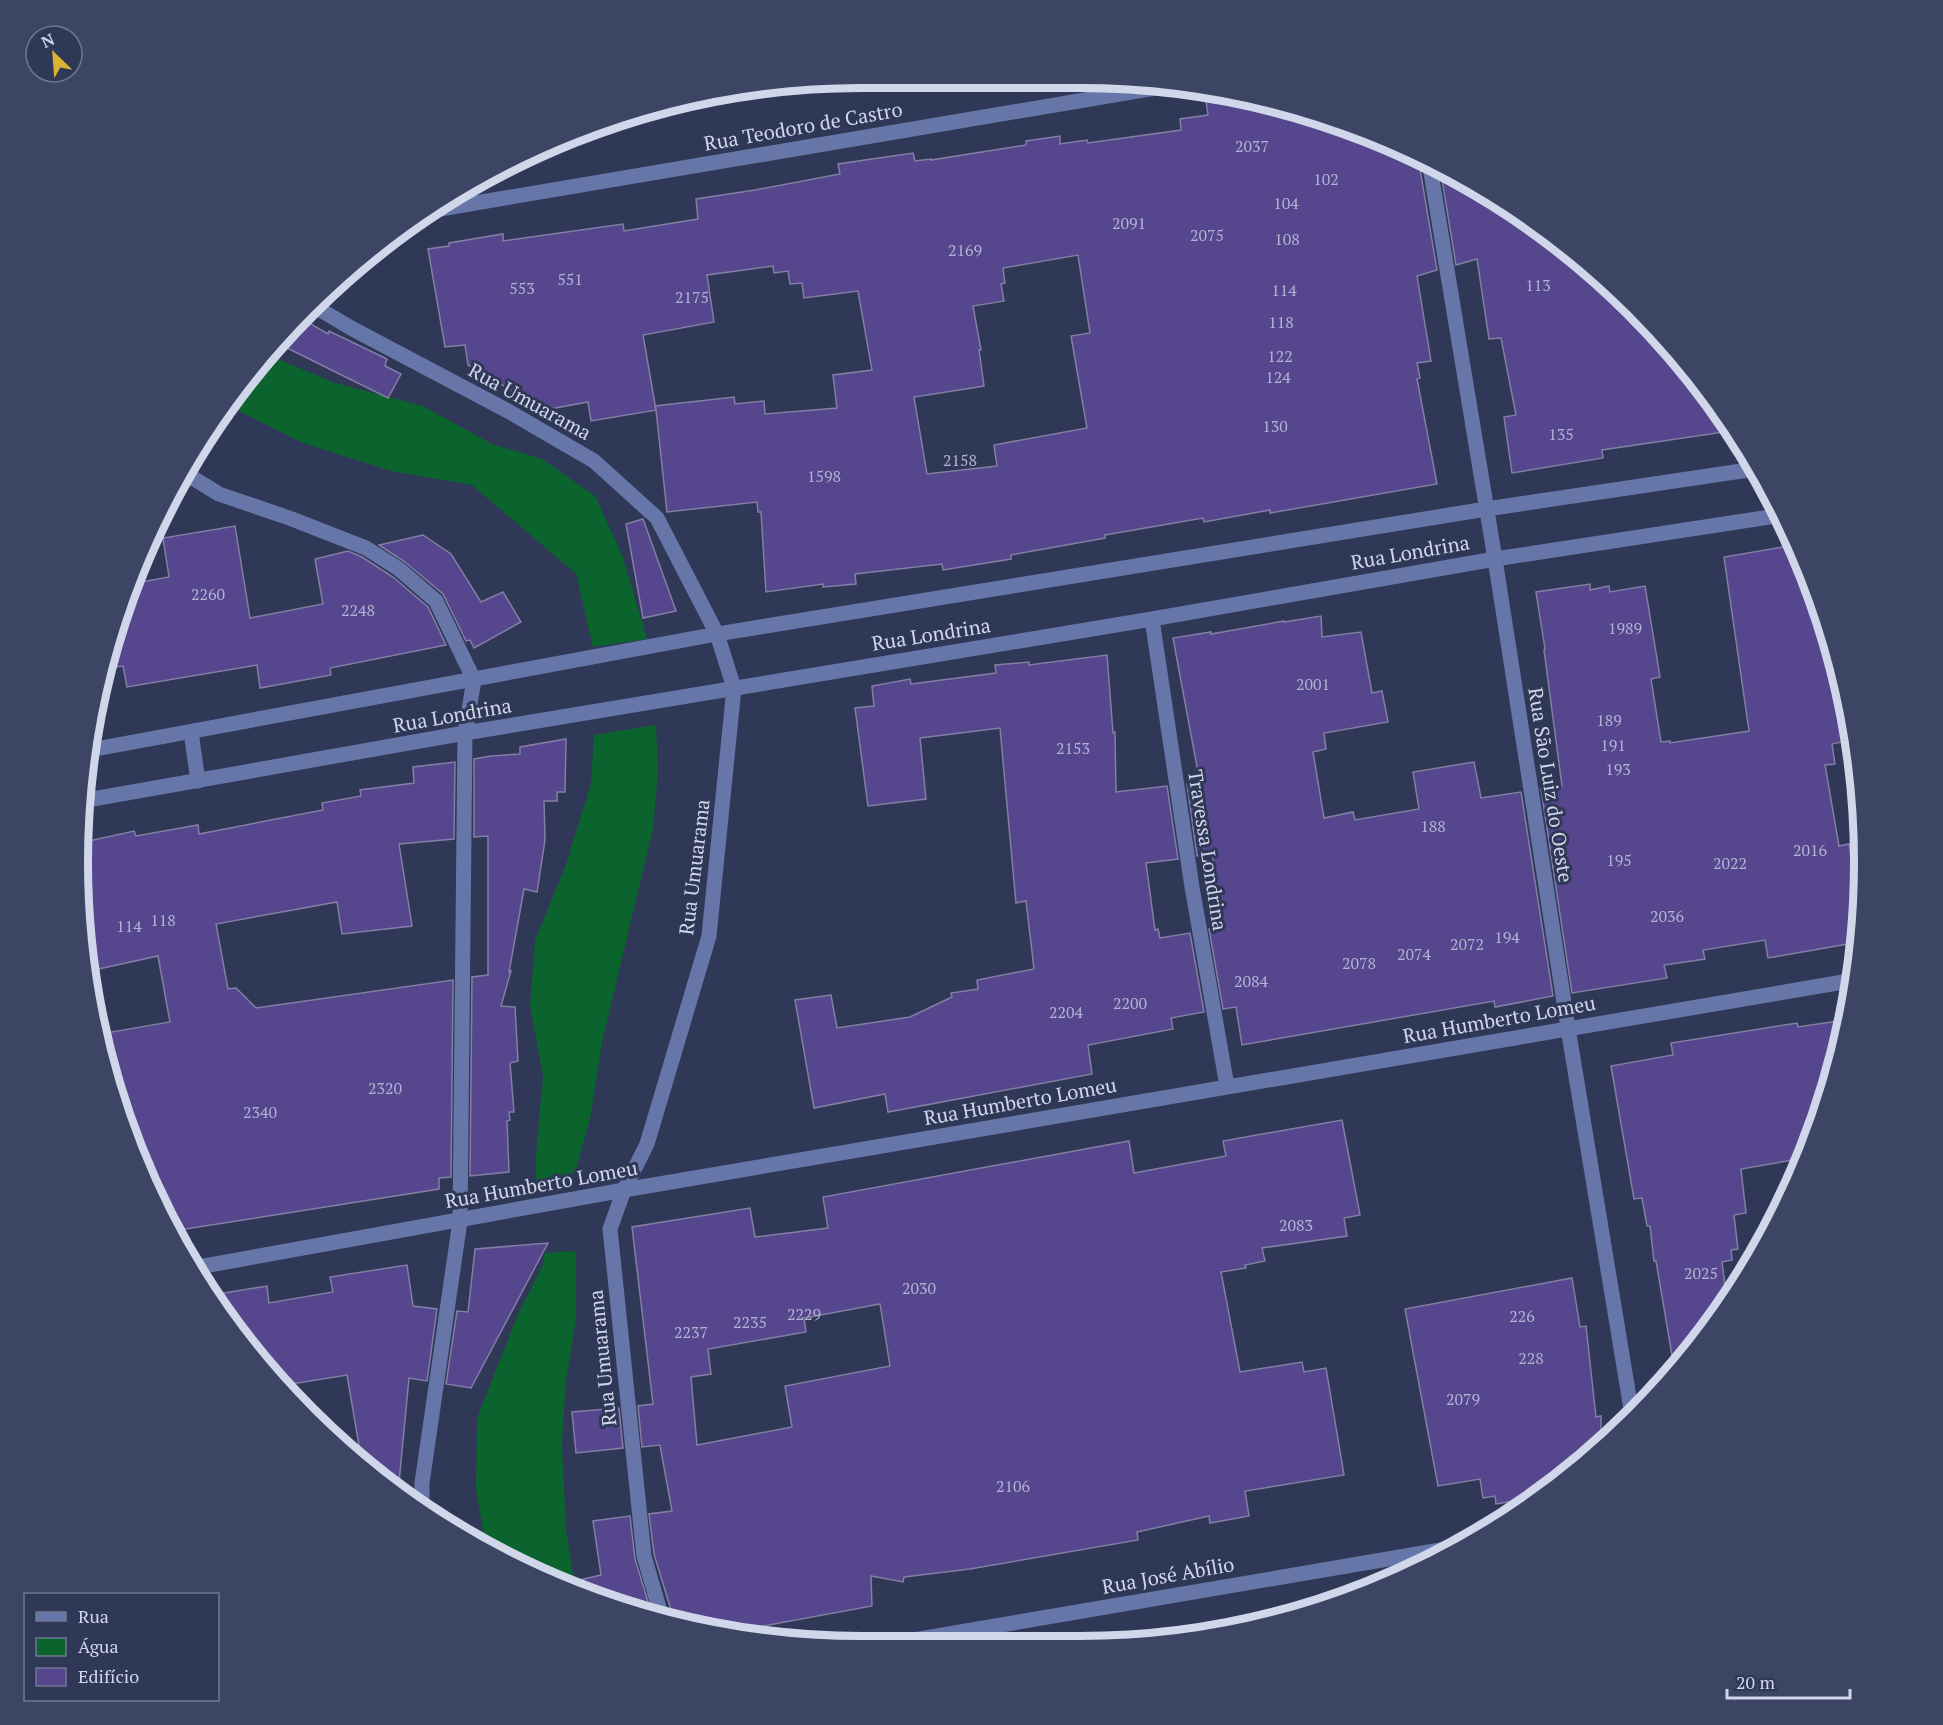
<svg xmlns="http://www.w3.org/2000/svg" width="1943" height="1725" viewBox="0 0 1943 1725" font-family="'PT Serif',serif">
<style>
.water{fill:#0b632e}
.building{fill:#55468d;stroke:#837fa4;stroke-width:1.5;fill-rule:evenodd}
.lines{fill:none;stroke-linecap:round;stroke-linejoin:round}
.minor{stroke:#6776a8;stroke-width:15}
.labels{text-anchor:middle;dominant-baseline:central;stroke-width:6;stroke-linejoin:round;paint-order:stroke}
.number-label{font-size:16px;fill:#b1b3d3}
.street-label{font-size:20px;fill:#d0d7ea;stroke:#2f3857}
.rim{fill:none;stroke:#d0d7ea;stroke-width:8}
</style>
<rect width="100%" height="100%" fill="#2f3857"/>
<g class="water">
<polygon points="268,355 335,383 423,406 492,444 542,459 595,496 622,555 647,639 593,647 576,574 472,485 391,471 303,443 239,411 227,407 240,385"/>
<polygon points="656,725 658,772 653,829 602,1042 590,1119 575,1173 536,1181 536,1155 543,1076 530,1006 535,941 565,867 591,784 594,735"/>
<polygon points="576,1251 576,1319 566,1381 562,1443 566,1529 575,1588 516,1566 486,1548 476,1490 477,1418 518,1314 542,1267 545,1253"/>
</g>
<g class="building">
<path d="M 1242,96 L 1380,138 L 1420,157 L 1419,163 L 1437,270 L 1417,276 L 1431,361 L 1417,363 L 1420,378 L 1417,379 L 1437,484 L 1270,513 L 1270,510 L 1204,522 L 1203,518 L 1105,535 L 1105,538 L 1011,555 L 1011,559 L 943,570 L 942,564 L 855,574 L 856,584 L 823,587 L 823,584 L 766,592 L 761,512 L 758,512 L 757,502 L 667,512 L 656,410 L 591,421 L 588,402 L 545,410 L 468,365 L 465,345 L 445,347 L 428,249 L 449,246 L 449,243 L 503,234 L 503,241 L 623,224 L 624,231 L 698,219 L 696,199 L 755,190 L 840,174 L 838,164 L 913,153 L 915,161 L 931,159 L 931,160 L 1026,145 L 1026,141 L 1060,136 L 1060,144 L 1087,140 L 1088,143 L 1181,130 L 1180,119 L 1208,115 L 1206,101 ZM 1078,255 L 1090,333 L 1071,336 L 1087,428 L 994,445 L 997,466 L 927,474 L 914,397 L 984,386 L 979,350 L 981,350 L 973,306 L 1004,301 L 1001,284 L 1005,283 L 1003,268 ZM 773,266 L 774,273 L 788,271 L 790,284 L 802,283 L 804,298 L 858,291 L 872,370 L 833,375 L 837,408 L 765,414 L 764,401 L 735,404 L 734,397 L 655,406 L 656,410 L 643,335 L 714,322 L 707,275 Z"/>
<polygon points="1440,167 1473,183 1598,273 1703,385 1731,431 1602,450 1603,458 1512,473 1504,417 1516,415 1501,338 1489,339 1477,259 1456,265"/>
<polygon points="302,319 328,334 329,331 387,359 385,366 401,374 388,398 279,344"/>
<polygon points="643,519 676,611 643,618 626,524"/>
<polygon points="235,526 250,618 323,604 315,559 348,551 362,557 393,577 428,607 446,645 330,668 331,675 260,688 257,665 127,687 123,666 106,668 131,584 169,577 163,538"/>
<polygon points="423,535 451,554 481,602 503,592 521,622 474,648 470,640 466,641 443,594 405,562 379,545"/>
<polygon points="1795,545 1838,659 1852,740 1832,744 1835,764 1825,765 1839,846 1849,844 1855,878 1861,876 1859,942 1768,958 1765,940 1703,950 1705,959 1664,965 1667,978 1572,993 1541,789 1562,786 1544,650 1545,649 1536,592 1590,584 1590,590 1609,586 1610,592 1645,586 1660,677 1651,679 1661,742 1670,741 1670,743 1749,731 1724,557"/>
<polygon points="1321,616 1322,637 1361,632 1372,693 1382,691 1388,722 1324,733 1326,749 1313,752 1324,818 1353,812 1355,820 1419,809 1413,772 1474,762 1481,798 1521,792 1553,996 1495,1007 1494,1001 1242,1045 1236,1007 1223,1009 1209,929 1224,927 1212,854 1197,856 1187,784 1200,783 1173,638 1211,632 1211,634 1284,621 1284,622"/>
<polygon points="1107,655 1113,733 1115,732 1116,792 1167,786 1178,859 1146,863 1155,930 1158,929 1160,938 1190,933 1204,1012 1171,1018 1173,1029 1088,1045 1092,1074 888,1112 885,1094 814,1108 795,1000 831,995 837,1028 910,1017 952,997 951,993 978,989 977,980 1034,969 1026,901 1016,903 1000,728 920,738 926,799 868,806 855,708 874,706 872,686 910,679 911,684 996,673 995,665 1029,662 1029,665"/>
<polygon points="566,739 565,792 557,792 557,801 544,801 545,840 537,892 524,889 509,972 511,971 501,1006 515,1007 518,1061 510,1063 514,1112 509,1112 510,1120 507,1121 509,1172 470,1176 472,977 488,975 488,836 474,837 474,759 491,756 520,754 520,747"/>
<polygon points="455,762 454,839 399,844 412,926 342,934 337,902 216,924 228,989 236,988 256,1008 453,980 451,1177 439,1178 439,1189 173,1231 105,1066 100,1034 170,1022 158,956 89,971 80,913 84,842 134,831 136,836 198,825 199,834 323,810 322,803 361,796 360,790 414,783 413,767"/>
<polygon points="1845,1020 1823,1114 1804,1158 1741,1169 1746,1213 1734,1215 1738,1249 1731,1250 1732,1260 1722,1262 1727,1301 1675,1373 1656,1261 1654,1261 1650,1226 1647,1226 1642,1198 1634,1199 1611,1066 1673,1055 1671,1043 1797,1023 1798,1027"/>
<path d="M 1342,1120 L 1360,1215 L 1344,1218 L 1347,1236 L 1262,1248 L 1265,1261 L 1245,1265 L 1246,1268 L 1221,1272 L 1240,1372 L 1302,1362 L 1304,1372 L 1326,1368 L 1344,1475 L 1245,1491 L 1249,1516 L 1210,1523 L 1209,1516 L 1137,1532 L 1138,1540 L 970,1569 L 904,1577 L 903,1582 L 871,1576 L 872,1606 L 731,1632 L 675,1623 L 654,1554 L 649,1514 L 672,1511 L 660,1445 L 642,1447 L 638,1406 L 653,1404 L 632,1227 L 750,1208 L 755,1237 L 828,1228 L 823,1197 L 1129,1141 L 1134,1173 L 1226,1156 L 1223,1141 ZM 880,1304 L 890,1366 L 785,1386 L 792,1427 L 697,1445 L 691,1377 L 711,1374 L 708,1349 L 806,1332 L 804,1318 Z"/>
<polygon points="548,1243 471,1388 446,1384 457,1311 468,1312 475,1249"/>
<polygon points="407,1265 413,1306 437,1309 427,1381 409,1378 398,1493 385,1485 362,1463 347,1375 279,1386 272,1379 212,1295 267,1286 269,1303 333,1292 330,1277"/>
<polygon points="1572,1278 1580,1327 1586,1326 1596,1417 1601,1416 1601,1445 1558,1485 1539,1497 1496,1504 1495,1496 1483,1498 1480,1479 1438,1486 1405,1309"/>
<polygon points="619,1408 623,1448 576,1453 572,1412"/>
<polygon points="630,1516 635,1559 653,1618 563,1584 601,1575 593,1521"/>
</g>
<g class="lines">
<g class="minor">
<polyline points="1429,161 1495,559 1568,1028 1632,1415"/>
<polyline points="440,209 1173,85"/>
<polyline points="314,306 351,328 508,411 594,461 657,518 717,634 734,688 709,936 647,1144 624,1190 610,1229 644,1556 660,1611 666,1621"/>
<polyline points="188,475 219,494 292,519 366,548 399,569 436,601 474,680 465,733 460,1221 422,1483 422,1508"/>
<polyline points="1152,619 1192,887 1227,1086"/>
<polyline points="191,732 198,781"/>
<polyline points="90,750 717,634 1486,509 1755,469"/>
<polyline points="87,800 465,733 1152,619 1495,559 1783,515"/>
<polyline points="193,1268 624,1190 1855,980"/>
<polyline points="884,1645 1458,1547"/>
</g>
</g>
<g class="labels">
<g class="number-label">
<text x="1252" y="146">2037</text>
<text x="1326" y="179">102</text>
<text x="1286" y="203">104</text>
<text x="1129" y="223">2091</text>
<text x="1207" y="235">2075</text>
<text x="1287" y="239">108</text>
<text x="965" y="250">2169</text>
<text x="570" y="279">551</text>
<text x="1538" y="285">113</text>
<text x="522" y="288">553</text>
<text x="1284" y="290">114</text>
<text x="692" y="297">2175</text>
<text x="1281" y="322">118</text>
<text x="1280" y="356">122</text>
<text x="1278" y="377">124</text>
<text x="1275" y="426">130</text>
<text x="1561" y="434">135</text>
<text x="960" y="460">2158</text>
<text x="824" y="476">1598</text>
<text x="208" y="594">2260</text>
<text x="358" y="610">2248</text>
<text x="1625" y="628">1989</text>
<text x="1313" y="684">2001</text>
<text x="1609" y="720">189</text>
<text x="1613" y="745">191</text>
<text x="1073" y="748">2153</text>
<text x="1618" y="769">193</text>
<text x="1433" y="826">188</text>
<text x="1810" y="850">2016</text>
<text x="1619" y="860">195</text>
<text x="1730" y="863">2022</text>
<text x="1667" y="916">2036</text>
<text x="163" y="920">118</text>
<text x="129" y="926">114</text>
<text x="1507" y="937">194</text>
<text x="1467" y="944">2072</text>
<text x="1414" y="954">2074</text>
<text x="1359" y="963">2078</text>
<text x="1251" y="981">2084</text>
<text x="1130" y="1003">2200</text>
<text x="1066" y="1012">2204</text>
<text x="385" y="1088">2320</text>
<text x="260" y="1112">2340</text>
<text x="1296" y="1225">2083</text>
<text x="1701" y="1273">2025</text>
<text x="919" y="1288">2030</text>
<text x="804" y="1314">2229</text>
<text x="1522" y="1316">226</text>
<text x="750" y="1322">2235</text>
<text x="691" y="1332">2237</text>
<text x="1531" y="1358">228</text>
<text x="1463" y="1399">2079</text>
<text x="1013" y="1486">2106</text>
</g>
<g class="street-label">
<text transform="translate(803 126) rotate(-10)">Rua Teodoro de Castro</text>
<text transform="translate(530 401) rotate(29)">Rua Umuarama</text>
<text transform="translate(1410 552) rotate(-10)">Rua Londrina</text>
<text transform="translate(931 634) rotate(-9)">Rua Londrina</text>
<text transform="translate(452 715) rotate(-10)">Rua Londrina</text>
<text transform="translate(1551 785) rotate(81)">Rua São Luiz do Oeste</text>
<text transform="translate(1208 850) rotate(81)">Travessa Londrina</text>
<text transform="translate(694 867) rotate(-83)">Rua Umuarama</text>
<text transform="translate(1499 1019) rotate(-10)">Rua Humberto Lomeu</text>
<text transform="translate(1020 1101) rotate(-10)">Rua Humberto Lomeu</text>
<text transform="translate(541 1184) rotate(-10)">Rua Humberto Lomeu</text>
<text transform="translate(602 1358) rotate(-96)">Rua Umuarama</text>
<text transform="translate(1168 1575) rotate(-10)">Rua José Abílio</text>
</g>
</g>
<path d="M0 0H1943V1725H0ZM862 88H1080A774 774 0 0 1 1854 862V862A774 774 0 0 1 1080 1636H862A774 774 0 0 1 88 862V862A774 774 0 0 1 862 88Z" fill="#3c4563" fill-rule="evenodd"/>
<path class="rim" d="M862 88H1080A774 774 0 0 1 1854 862V862A774 774 0 0 1 1080 1636H862A774 774 0 0 1 88 862V862A774 774 0 0 1 862 88Z"/>
<rect x="24" y="1593" width="195" height="108" fill="#2f3857" stroke="#6f7892" stroke-width="1.5"/>
<rect x="36" y="1612" width="30" height="9" fill="#6776a8" stroke="#6f7892" stroke-width="1.5"/>
<text x="78" y="1623" font-size="18" fill="#d0d7ea">Rua</text>
<rect x="36" y="1638" width="30" height="18" fill="#0b632e" stroke="#6f7892" stroke-width="1.5"/>
<text x="78" y="1653" font-size="18" fill="#d0d7ea">Água</text>
<rect x="36" y="1668" width="30" height="18" fill="#55468d" stroke="#6f7892" stroke-width="1.5"/>
<text x="78" y="1683" font-size="18" fill="#d0d7ea">Edifício</text>
<g transform="translate(54 54) rotate(335)"><circle r="28" fill="#2f3857" stroke="#6f7892" stroke-width="1.5"/>
<path d="M0-4.5L10 22L0 15L-10 22Z" fill="#dab333"/>
<text y="-9" font-size="16" font-weight="bold" text-anchor="middle" fill="#d0d7ea">N</text>
</g>
<path d="M1727 1689v9h123v-9" fill="none" stroke="#d0d7ea" stroke-width="3"/>
<text x="1736" y="1689" font-size="18" fill="#d0d7ea" stroke="#2f3857" stroke-width="4.5" paint-order="stroke">20 m</text>
</svg>
